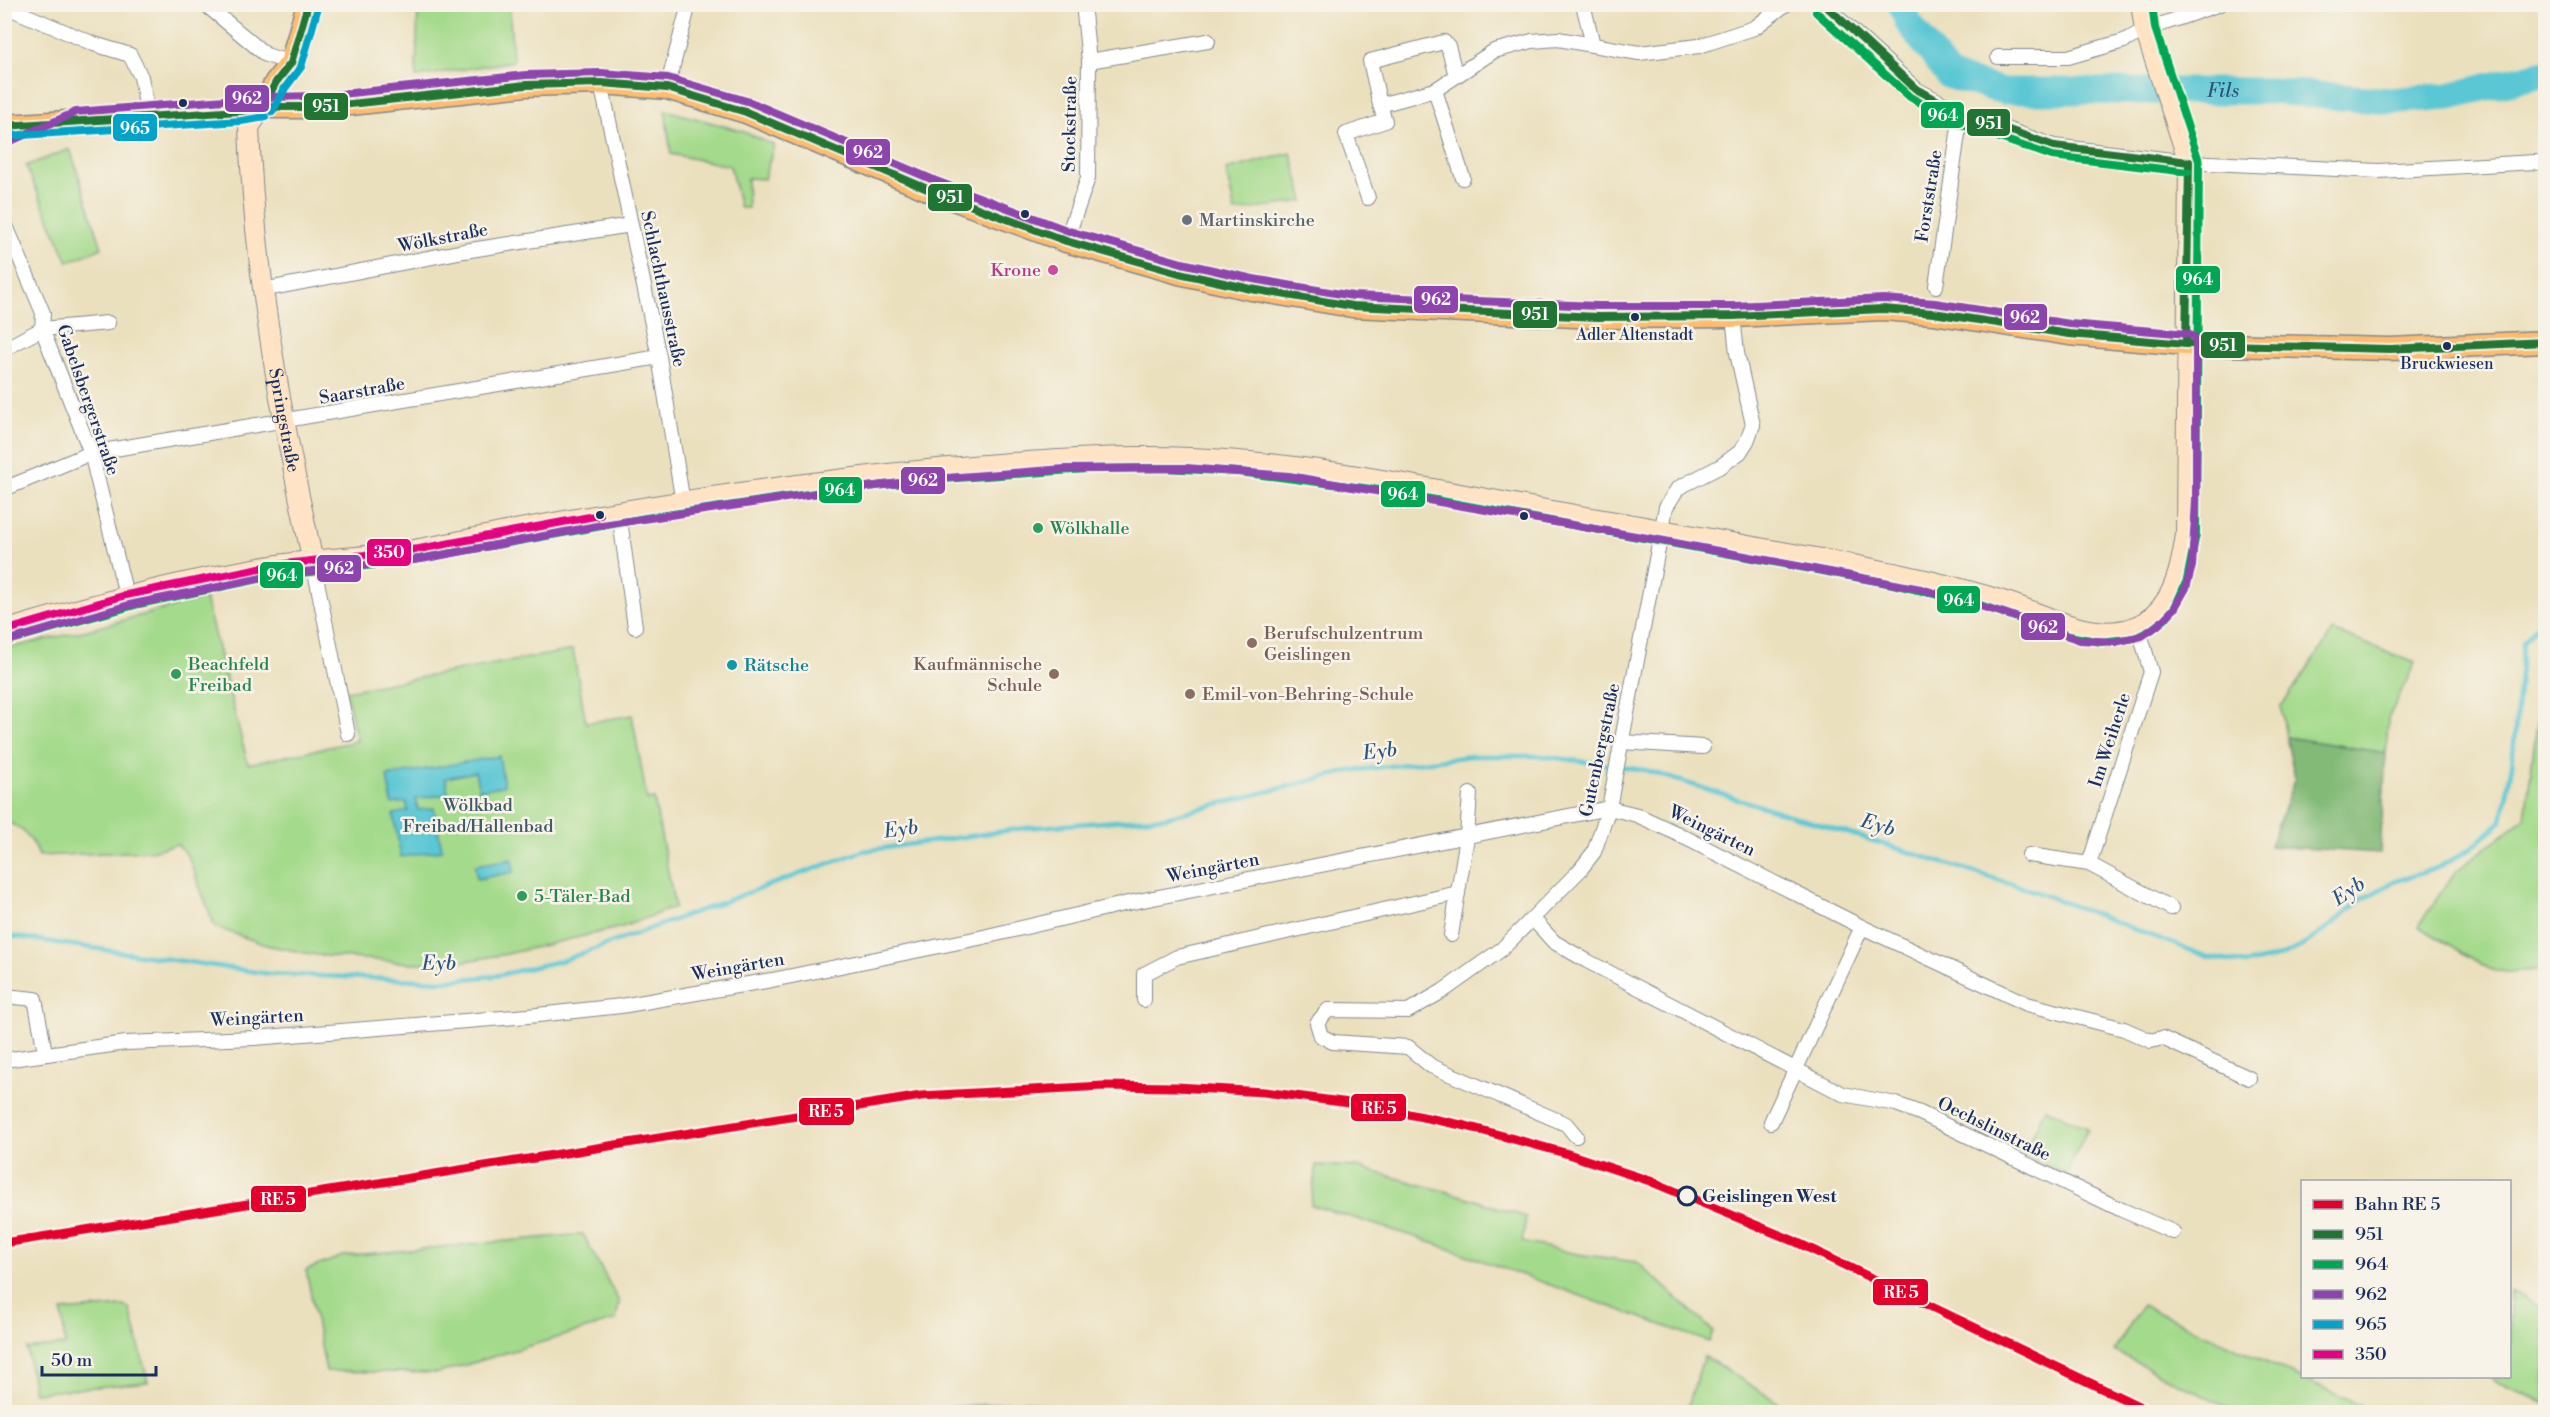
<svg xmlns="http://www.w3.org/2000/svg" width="2550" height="1417" viewBox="0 0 2550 1417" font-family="'Libre Bodoni',serif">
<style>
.green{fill:#a4da8b;stroke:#608474;stroke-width:1.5}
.forest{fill:#83ba77;stroke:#4f746a;stroke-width:1.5}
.water{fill:#5bc7d4;stroke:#3b7b99;stroke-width:1.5}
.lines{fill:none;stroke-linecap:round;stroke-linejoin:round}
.stream{stroke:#5bc7d4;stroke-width:4.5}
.river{stroke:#5bc7d4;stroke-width:27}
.street-casing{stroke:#83888e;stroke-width:16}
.secondary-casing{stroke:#83888e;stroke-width:22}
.primary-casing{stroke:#83888e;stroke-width:25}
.street{stroke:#fff;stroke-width:14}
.secondary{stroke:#fee4c5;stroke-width:20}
.primary{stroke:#fdbc6f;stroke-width:22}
.bus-1-casing{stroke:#f7f3e8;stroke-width:12}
.bus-2-casing{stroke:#f7f3e8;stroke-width:12}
.bus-3-casing{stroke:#f7f3e8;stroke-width:12}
.bus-4-casing{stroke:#f7f3e8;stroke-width:12}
.bus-5-casing{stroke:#f7f3e8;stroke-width:12}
.bus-1{stroke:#217532;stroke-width:8}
.bus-2{stroke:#00a651;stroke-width:8}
.bus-3{stroke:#8e44ad;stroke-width:8}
.bus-4{stroke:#01a3c8;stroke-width:8}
.bus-5{stroke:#e5007d;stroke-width:8}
.rail-1-casing{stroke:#f7f3e8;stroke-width:14}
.rail-1{stroke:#e4002b;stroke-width:9}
.bus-dot{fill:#1b2f5e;stroke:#f7f3e8;stroke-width:2}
.worship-dot{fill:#6b7280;stroke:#f7f3e8;stroke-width:2}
.hotel-dot{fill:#d1479c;stroke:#f7f3e8;stroke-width:2}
.leisure-dot{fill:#2e9e5b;stroke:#f7f3e8;stroke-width:2}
.education-dot{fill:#8d6e63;stroke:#f7f3e8;stroke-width:2}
.culture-dot{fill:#0f9aa8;stroke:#f7f3e8;stroke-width:2}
.stop-dot{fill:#f7f3e8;stroke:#1b2f5e;stroke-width:3}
.labels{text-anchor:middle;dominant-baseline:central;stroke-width:5;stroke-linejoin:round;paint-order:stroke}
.bus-label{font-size:16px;fill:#1b2f5e;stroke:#f7f3e8}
.street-label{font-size:18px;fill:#1b2f5e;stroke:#f7f3e8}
.worship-label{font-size:18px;fill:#5b616d;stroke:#f7f3e8;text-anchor:start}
.hotel-label{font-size:18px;fill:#b23c85;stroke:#f7f3e8;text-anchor:end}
.leisure-label{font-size:18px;fill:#27864d;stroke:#f7f3e8;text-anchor:start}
.education-label{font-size:18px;fill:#785e54;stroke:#f7f3e8;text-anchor:start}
.culture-label{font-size:18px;fill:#0d838f;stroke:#f7f3e8;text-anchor:start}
.park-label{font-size:18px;fill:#3d5a69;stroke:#f7f3e8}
.stop-label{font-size:18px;font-weight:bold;fill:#1b2f5e;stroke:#f7f3e8;text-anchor:start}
.water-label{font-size:20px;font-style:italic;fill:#2b557c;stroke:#f7f3e8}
.line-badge{stroke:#f7f3e8;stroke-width:2}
.badge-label{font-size:16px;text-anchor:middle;font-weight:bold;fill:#fff}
</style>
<rect width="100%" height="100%" fill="#f7f3e8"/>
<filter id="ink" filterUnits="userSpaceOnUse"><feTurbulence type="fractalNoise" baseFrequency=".0167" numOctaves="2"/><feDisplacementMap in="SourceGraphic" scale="12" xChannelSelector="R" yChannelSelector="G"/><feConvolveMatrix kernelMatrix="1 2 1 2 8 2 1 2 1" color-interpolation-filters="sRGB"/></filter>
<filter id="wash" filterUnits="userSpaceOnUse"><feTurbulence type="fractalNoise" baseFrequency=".008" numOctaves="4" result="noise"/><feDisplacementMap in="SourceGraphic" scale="24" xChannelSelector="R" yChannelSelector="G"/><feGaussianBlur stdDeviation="1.35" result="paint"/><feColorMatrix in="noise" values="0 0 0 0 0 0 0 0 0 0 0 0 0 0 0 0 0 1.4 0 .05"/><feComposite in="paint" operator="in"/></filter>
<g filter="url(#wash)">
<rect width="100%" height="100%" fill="#ebe0be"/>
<g class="green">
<polygon points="418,5 509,5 513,61 416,77"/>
<polygon points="665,110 742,131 774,145 764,179 747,178 748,208 740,208 730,166 671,154"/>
<polygon points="70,149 102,248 68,262 26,166"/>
<polygon points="1291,153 1304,201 1235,212 1226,170"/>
<path d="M 205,598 L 248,764 L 357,741 L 346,691 L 573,650 L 586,723 L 632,715 L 647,800 L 654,799 L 675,907 L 622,927 L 507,954 L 459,962 L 411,963 L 316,955 L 266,945 L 215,927 L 188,856 L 177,844 L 152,851 L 39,856 C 33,840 23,826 5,822 L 4,649 L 88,630 Z"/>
<polygon points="2333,631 2415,663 2388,719 2386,753 2286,737 2281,707"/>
<polygon points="2545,661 2545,969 2507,972 2491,970 2418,926 2456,871 2525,818"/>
<polygon points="2045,1108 2088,1128 2066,1174 2024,1154"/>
<polygon points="1316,1165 1356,1167 1466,1197 1526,1217 1522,1242 1577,1254 1637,1262 1713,1331 1709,1342 1419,1238 1311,1205"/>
<polygon points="583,1234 619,1302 616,1320 439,1373 326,1371 306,1270 343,1256"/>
<polygon points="2510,1291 2545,1308 2545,1404 2488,1377 2510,1376"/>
<polygon points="2142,1305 2374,1412 2236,1412 2114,1351"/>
<polygon points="123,1306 129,1308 131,1313 148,1382 34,1393 27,1349 65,1345 62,1311"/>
<polygon points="1704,1356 1793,1412 1686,1412"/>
</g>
<g class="forest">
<polygon points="2286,737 2386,753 2380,853 2270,846 2295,778"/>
<polygon points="1026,1401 1081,1412 886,1412"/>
</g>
<g class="water">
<polygon points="499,756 504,786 479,790 475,772 446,778 448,794 416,799 418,810 434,808 442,850 401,857 393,814 408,811 406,802 392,804 387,776"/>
<polygon points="512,859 514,872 477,879 475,865"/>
</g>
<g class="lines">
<polyline class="stream" points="4,935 270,974 441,981 495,976 564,960 863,851 1026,828 1166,817 1350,771 1471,756 1542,756 1645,770 2034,891 2208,957 2246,964 2281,956 2302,946 2334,923 2360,900 2396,881 2435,869 2471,849 2502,821 2512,765 2523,642 2546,615"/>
<path class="river" id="s1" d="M 1901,4 L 1908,22 L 1949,76 L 2004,91 L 2271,91 L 2390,101 L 2449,96 L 2546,73"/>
</g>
</g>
<g filter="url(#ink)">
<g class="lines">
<g class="street-casing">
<g id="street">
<polyline points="205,4 266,55 291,63"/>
<polyline points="1583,4 1593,45"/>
<polyline points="1823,4 1916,89 1961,113 2054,146 2189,162 2379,171 2535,162 2546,164"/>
<polyline points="4,6 94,44 130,55 141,77 148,116"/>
<polyline points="1998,57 2068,57 2124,41 2145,30 2220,4"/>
<polyline points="1089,61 1208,41"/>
<polyline points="601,83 659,357 683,503"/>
<polyline points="667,88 689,4"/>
<polyline points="1380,105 1370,61 1444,42 1448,46 1456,76"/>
<polyline points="1463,178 1435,90 1494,51 1532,41 1558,39 1639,53 1699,46 1754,28 1786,4"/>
<polyline points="1368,198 1346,134 1385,121 1380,105 1435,90"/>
<polyline points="4,221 43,313 42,329 91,453 126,595"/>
<polyline points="1066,241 1088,178 1089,61 1083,4"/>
<polyline points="1936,286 1961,113"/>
<polyline points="262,290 464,251 631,225"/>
<polyline points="4,349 42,329 108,323"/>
<polyline points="4,489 91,453 659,357"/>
<polyline points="619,513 635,627"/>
<polyline points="313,562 348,734"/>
<polyline points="2138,626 2151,672 2089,864 2171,908"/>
<polyline points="1621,742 1703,747"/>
<polyline points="2029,855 2089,864"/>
<polyline points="1533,919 1554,942 1587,961 1843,1094 1896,1104 1920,1113 2122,1210 2173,1232"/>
<polyline points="1451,935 1467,837 1470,794"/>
<polyline points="4,996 35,999 45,1052"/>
<polyline points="1144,1000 1144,974 1177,957 1458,893"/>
<polyline points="4,1060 126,1043 254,1038 528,1016 621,1006 772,980 979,938 1128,903 1609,808 1637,815 1676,833 1862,927 2027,1004 2124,1029 2151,1041 2162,1038 2249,1078"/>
<polyline points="1771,1122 1862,927"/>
<polyline points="1576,1136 1566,1124 1431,1066 1408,1047 1333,1042 1321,1036 1317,1023 1328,1010 1408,1011 1443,991 1502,949 1580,870 1594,852 1609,808 1666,507 1678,488 1721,466 1740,452 1747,441 1753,425 1737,353 1733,316"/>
</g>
</g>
<g class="secondary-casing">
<g id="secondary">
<path id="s2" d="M 263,107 L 249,127 C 254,273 282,419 313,562"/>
<path d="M 4,631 C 92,604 180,581 271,566 C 320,558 370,558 419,549 C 456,543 493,534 531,527 C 681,500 833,477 984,465 C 1053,460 1121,455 1190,458 C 1323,463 1455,495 1586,517 C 1650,527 1714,540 1777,551 C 1856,565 1935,579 2012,604 C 2050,617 2092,641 2132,628 C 2172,614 2181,571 2186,534 L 2189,162 L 2145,30 L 2141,4"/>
</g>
</g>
<g class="primary-casing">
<g id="primary">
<polyline points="263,107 276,82 291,63 308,4"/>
<polyline points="4,126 240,111 263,107 323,107 526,85 601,83 667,88 746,112 932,191 1066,241 1179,273 1251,289 1352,306 1598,317 1733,316 1883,309 1933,313 2069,334 2186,344 2390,349 2546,342"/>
</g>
</g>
<use href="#street" class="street"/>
<use href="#secondary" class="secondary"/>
<use href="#primary" class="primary"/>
<g class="bus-1-casing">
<g id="bus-1">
<polyline points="1824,4 1916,89 1961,113 2054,146 2189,162"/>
<polyline points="263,107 276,82 291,63 308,4"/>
<polyline points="4,126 240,111 263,107 323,107 526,85 601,83 667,88 746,112 932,191 1066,241 1179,273 1251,289 1352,306 1598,317 1733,316 1883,309 1933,313 2069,334 2186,344 2390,349 2546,342"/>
<polyline points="2186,344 2189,162"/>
</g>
</g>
<g class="bus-2-casing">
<g id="bus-2">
<polyline points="1816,12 1910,97 1957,123 2052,156 2188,172"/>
<polyline points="7,641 139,604 273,576 402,562 646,518 815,493 928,480 1087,469 1164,468 1239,472 1387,491 1893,584 1980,605 2069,636 2101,642 2135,638 2151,630 2165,619 2175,607 2187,580 2196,534 2199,161 2155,28 2152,4"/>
</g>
</g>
<g class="bus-3-casing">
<polyline id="bus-3" points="4,144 76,112 262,97 322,96 526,75 601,73 668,78 750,102 936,181 1069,231 1182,263 1253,279 1353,296 1598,306 1733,306 1884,299 1935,303 2070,324 2188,334 2194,337 2196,344 2196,500 2192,566 2186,588 2174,609 2158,625 2142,636 2115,642 2080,640 2004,613 1921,589 1659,540 1289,476 1186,468 1065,469 933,479 826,492 602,525 421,559 277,575 129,605 7,641"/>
</g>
<g class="bus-4-casing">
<g id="bus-4">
<polyline points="272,112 285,88 301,67 318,7"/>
<polyline points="5,136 241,121 265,117"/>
</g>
</g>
<g class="bus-5-casing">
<polyline id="bus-5" points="4,631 126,595 275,565 419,549 600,515"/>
</g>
<use href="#bus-1" class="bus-1"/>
<use href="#bus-2" class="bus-2"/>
<use href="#bus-3" class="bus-3"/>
<use href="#bus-4" class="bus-4"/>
<use href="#bus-5" class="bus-5"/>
<g class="rail-1-casing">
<polyline id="rail-1" points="4,1243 921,1096 1103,1086 1176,1087 1264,1092 1365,1105 1466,1126 1565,1153 1650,1181 1794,1241 2151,1412"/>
</g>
<use href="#rail-1" class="rail-1"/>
</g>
</g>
<g class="bus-dot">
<circle cx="183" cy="103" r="5"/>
<circle cx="1025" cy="214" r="5"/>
<circle cx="1635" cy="317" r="5"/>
<circle cx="2447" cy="346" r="5"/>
<circle cx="600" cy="515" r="5"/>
<circle cx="1524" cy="516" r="5"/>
</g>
<circle class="worship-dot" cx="1187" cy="220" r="6"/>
<circle class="hotel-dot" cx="1053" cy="270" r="6"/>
<g class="leisure-dot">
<circle cx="1038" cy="528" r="6"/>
<circle cx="176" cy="674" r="6"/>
<circle cx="522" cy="896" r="6"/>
</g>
<g class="education-dot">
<circle cx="1252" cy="643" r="6"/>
<circle cx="1054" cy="674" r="6"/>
<circle cx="1190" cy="694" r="6"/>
</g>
<circle class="culture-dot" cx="732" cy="665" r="6"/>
<circle class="stop-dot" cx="1687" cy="1196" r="9"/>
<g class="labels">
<g class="bus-label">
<text x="1635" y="335">Adler Altenstadt</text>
<text x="2447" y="364">Bruckwiesen</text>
</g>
<g class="street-label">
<text transform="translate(1070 124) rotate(-89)">Stockstraße</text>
<text transform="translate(1929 196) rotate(-81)">Forststraße</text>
<text transform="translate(443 238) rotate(-11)">Wölkstraße</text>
<text transform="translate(663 289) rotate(78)">Schlachthausstraße</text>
<text transform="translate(362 391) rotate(-10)">Saarstraße</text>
<text transform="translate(88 400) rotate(71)">Gabelsbergerstraße</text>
<text stroke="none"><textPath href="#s2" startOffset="320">Springstraße</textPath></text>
<text transform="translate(2110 740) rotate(-72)">Im Weiherle</text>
<text transform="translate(1600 750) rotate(-78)">Gutenbergstraße</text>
<text transform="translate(1712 831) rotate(26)">Weingärten</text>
<text transform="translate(1213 868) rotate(-11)">Weingärten</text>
<text transform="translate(738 967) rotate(-10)">Weingärten</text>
<text transform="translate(257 1018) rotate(-3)">Weingärten</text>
<text transform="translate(1994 1129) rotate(26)">Oechslinstraße</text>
</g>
<g class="worship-label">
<text x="1199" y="220">Martinskirche</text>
</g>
<g class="hotel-label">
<text x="1041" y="270">Krone</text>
</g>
<g class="leisure-label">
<text x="1050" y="528">Wölkhalle</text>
<text x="188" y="664">Beachfeld<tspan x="188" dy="21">Freibad</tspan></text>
<text x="534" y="896">5-Täler-Bad</text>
</g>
<g class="education-label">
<text x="1264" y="633">Berufschulzentrum<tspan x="1264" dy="21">Geislingen</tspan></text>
<text x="1042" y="664" text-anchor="end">Kaufmännische<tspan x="1042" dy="21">Schule</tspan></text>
<text x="1202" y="694">Emil-von-Behring-Schule</text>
</g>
<g class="culture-label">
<text x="744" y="665">Rätsche</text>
</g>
<g class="park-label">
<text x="478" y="805">Wölkbad<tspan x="478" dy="21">Freibad/Hallenbad</tspan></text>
</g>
<g class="stop-label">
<text x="1702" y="1196">Geislingen West</text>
</g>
<g class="water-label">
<text stroke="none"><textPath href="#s1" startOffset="363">Fils</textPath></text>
<text transform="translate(1380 752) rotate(-7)">Eyb</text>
<text transform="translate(1878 826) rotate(17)">Eyb</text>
<text transform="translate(901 830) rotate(-8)">Eyb</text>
<text transform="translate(2349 892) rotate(-34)">Eyb</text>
<text transform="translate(439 964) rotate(-1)">Eyb</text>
</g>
</g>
<g class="line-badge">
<rect x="224" y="84" width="46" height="29" rx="6" fill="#8e44ad"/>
<rect x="303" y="92" width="46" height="29" rx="6" fill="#217532"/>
<rect x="1920" y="101" width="45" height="28" rx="6" fill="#00a651"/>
<rect x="1966" y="108" width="45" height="29" rx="6" fill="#217532"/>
<rect x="112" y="113" width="46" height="29" rx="6" fill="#01a3c8"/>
<rect x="845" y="138" width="46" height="28" rx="6" fill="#8e44ad"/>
<rect x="927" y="183" width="46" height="29" rx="6" fill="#217532"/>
<rect x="2175" y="265" width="46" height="29" rx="6" fill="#00a651"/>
<rect x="1413" y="285" width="46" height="29" rx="6" fill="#8e44ad"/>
<rect x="1512" y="300" width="46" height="29" rx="6" fill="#217532"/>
<rect x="2003" y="303" width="45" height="28" rx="6" fill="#8e44ad"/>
<rect x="2200" y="331" width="46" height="28" rx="6" fill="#217532"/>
<rect x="900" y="466" width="46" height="29" rx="6" fill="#8e44ad"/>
<rect x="818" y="476" width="45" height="28" rx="6" fill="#00a651"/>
<rect x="1380" y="480" width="46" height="28" rx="6" fill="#00a651"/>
<rect x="366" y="538" width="46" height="29" rx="6" fill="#e5007d"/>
<rect x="316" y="554" width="46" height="29" rx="6" fill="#8e44ad"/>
<rect x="259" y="561" width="45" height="28" rx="6" fill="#00a651"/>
<rect x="1936" y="585" width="45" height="29" rx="6" fill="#00a651"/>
<rect x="2020" y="612" width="46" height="29" rx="6" fill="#8e44ad"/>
<rect x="1350" y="1093" width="57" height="29" rx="6" fill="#e4002b"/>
<rect x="798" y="1097" width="57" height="29" rx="6" fill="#e4002b"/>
<rect x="250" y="1185" width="57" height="28" rx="6" fill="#e4002b"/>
<rect x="1872" y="1278" width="57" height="28" rx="6" fill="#e4002b"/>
</g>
<g class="badge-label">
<text x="247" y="104">962</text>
<text x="326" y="112">951</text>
<text x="1943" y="121">964</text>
<text x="1989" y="129">951</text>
<text x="135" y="134">965</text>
<text x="868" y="158">962</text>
<text x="950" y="203">951</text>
<text x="2198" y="285">964</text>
<text x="1436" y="305">962</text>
<text x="1535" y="320">951</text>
<text x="2025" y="323">962</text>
<text x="2223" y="351">951</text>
<text x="923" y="486">962</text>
<text x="840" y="496">964</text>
<text x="1403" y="500">964</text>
<text x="389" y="558">350</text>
<text x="339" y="574">962</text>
<text x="282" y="581">964</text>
<text x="1959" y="606">964</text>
<text x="2043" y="633">962</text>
<text x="1379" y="1114">RE 5</text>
<text x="826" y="1117">RE 5</text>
<text x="278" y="1205">RE 5</text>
<text x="1901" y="1298">RE 5</text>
</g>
<rect width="2550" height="1417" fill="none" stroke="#f7f3e8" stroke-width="24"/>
<rect x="2301" y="1180" width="210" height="198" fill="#f7f3e8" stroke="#9fa5b1" stroke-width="1.5"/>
<rect x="2313" y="1200" width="30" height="9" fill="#e4002b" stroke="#9fa5b1" stroke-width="1.5"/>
<text x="2355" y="1210" font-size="18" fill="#1b2f5e">Bahn RE 5</text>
<rect x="2313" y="1230" width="30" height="9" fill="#217532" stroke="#9fa5b1" stroke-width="1.5"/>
<text x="2355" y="1240" font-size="18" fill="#1b2f5e">951</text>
<rect x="2313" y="1260" width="30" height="9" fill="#00a651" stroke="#9fa5b1" stroke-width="1.5"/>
<text x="2355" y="1270" font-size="18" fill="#1b2f5e">964</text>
<rect x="2313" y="1290" width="30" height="9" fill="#8e44ad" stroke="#9fa5b1" stroke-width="1.5"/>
<text x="2355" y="1300" font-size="18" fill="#1b2f5e">962</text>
<rect x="2313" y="1320" width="30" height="9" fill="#01a3c8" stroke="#9fa5b1" stroke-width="1.5"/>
<text x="2355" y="1330" font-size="18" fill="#1b2f5e">965</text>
<rect x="2313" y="1350" width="30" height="9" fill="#e5007d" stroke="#9fa5b1" stroke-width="1.5"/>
<text x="2355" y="1360" font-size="18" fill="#1b2f5e">350</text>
<path d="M42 1366v9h114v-9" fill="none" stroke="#1b2f5e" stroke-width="3"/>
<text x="51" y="1366" font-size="18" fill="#1b2f5e" stroke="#f7f3e8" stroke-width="4.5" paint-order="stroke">50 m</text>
</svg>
